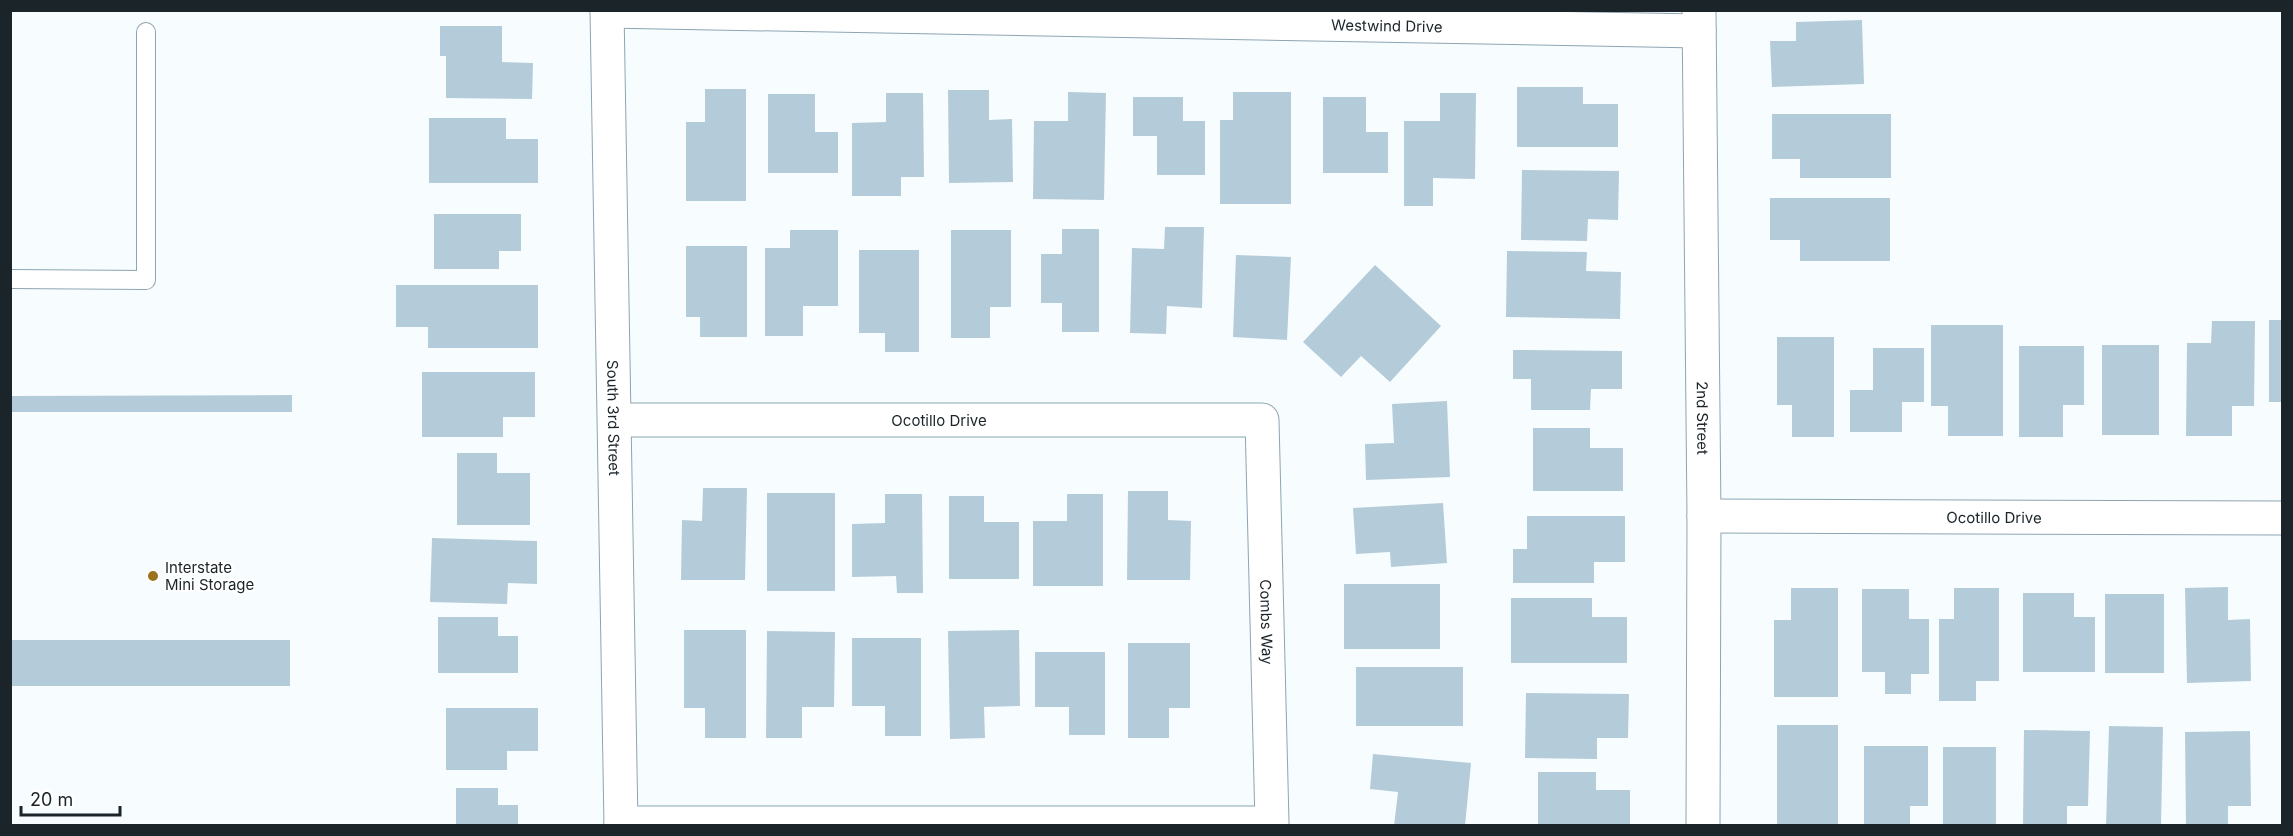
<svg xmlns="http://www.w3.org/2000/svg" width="2293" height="836" viewBox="0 0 2293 836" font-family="Inter,sans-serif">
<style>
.building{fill:#b4ccd9}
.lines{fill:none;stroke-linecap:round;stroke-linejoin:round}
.service-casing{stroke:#8da5b2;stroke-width:20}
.minor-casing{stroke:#8da5b2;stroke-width:35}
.service{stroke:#fff;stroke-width:18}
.minor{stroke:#fff;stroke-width:33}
.poi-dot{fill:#9a731f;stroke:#fff;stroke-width:2}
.labels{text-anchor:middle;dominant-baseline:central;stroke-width:5;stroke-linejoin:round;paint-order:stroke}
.street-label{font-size:15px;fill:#1a2429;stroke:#fff}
.poi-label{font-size:15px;fill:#1a2429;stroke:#fff;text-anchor:start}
</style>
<rect width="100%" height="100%" fill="#f7fcff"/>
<g class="building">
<polygon points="1862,20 1864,84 1772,87 1770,41 1796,41 1796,22"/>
<polygon points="440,26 502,26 502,62 533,63 532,99 446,98 446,56 440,56"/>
<polygon points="1517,87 1583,87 1583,104 1618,104 1618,147 1517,147"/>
<polygon points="705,89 746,89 746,201 686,201 686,122 705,122"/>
<polygon points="948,90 989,90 989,120 1012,119 1013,182 949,183"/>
<polygon points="1068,92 1106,93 1104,200 1033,199 1034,121 1068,121"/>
<polygon points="1233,92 1291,92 1291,204 1220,204 1220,120 1233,120"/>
<polygon points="886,93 923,93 924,177 901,177 901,196 852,196 852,123 886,122"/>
<polygon points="1440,93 1476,93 1475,179 1433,178 1433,206 1404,206 1404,121 1440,121"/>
<polygon points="768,94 815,94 815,132 838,132 838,173 768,173"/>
<polygon points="1133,97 1183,97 1183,121 1205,121 1205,175 1157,175 1157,136 1133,136"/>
<polygon points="1323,97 1366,97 1366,132 1388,132 1388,173 1323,173"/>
<polygon points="1772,114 1891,114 1891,178 1800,178 1800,159 1772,159"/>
<polygon points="429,118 506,118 506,139 538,139 538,183 429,183"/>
<polygon points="1522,170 1619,171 1618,220 1588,219 1587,241 1521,240"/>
<polygon points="1770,198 1890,198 1890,261 1800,261 1800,240 1770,240"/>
<polygon points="434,214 521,214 521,251 499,251 499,269 434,269"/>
<polygon points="1165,227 1204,227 1202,308 1167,306 1166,334 1130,333 1132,248 1164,249"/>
<polygon points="1062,229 1099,229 1099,332 1062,332 1062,303 1041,303 1041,254 1062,254"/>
<polygon points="790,230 838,230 838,306 803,306 803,336 765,336 765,248 790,248"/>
<polygon points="951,230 1011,230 1011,307 990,307 990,338 951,338"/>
<polygon points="686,246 747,246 747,337 700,337 700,317 686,317"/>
<polygon points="859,250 919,250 919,352 885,352 885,333 859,333"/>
<polygon points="1507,251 1587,252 1586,271 1621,272 1620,319 1506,317"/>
<polygon points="1236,255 1291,257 1287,340 1233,337"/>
<polygon points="1375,265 1441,326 1390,382 1361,356 1341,377 1303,342"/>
<polygon points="396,285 538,285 538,348 428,348 428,327 396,327"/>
<rect x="2269" y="320" width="13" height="82"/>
<polygon points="2212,321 2255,321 2254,406 2232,406 2232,436 2186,436 2187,343 2211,343"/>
<polygon points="1931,325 2003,325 2003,436 1948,436 1948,406 1931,406"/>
<polygon points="1777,337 1834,337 1834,437 1792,437 1792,405 1777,405"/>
<rect x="2102" y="345" width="57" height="90"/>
<polygon points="2019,346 2084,346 2084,405 2063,405 2063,437 2019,437"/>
<polygon points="1873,348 1924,348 1924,402 1902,402 1902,432 1850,432 1850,390 1873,390"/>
<polygon points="1513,350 1622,351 1622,389 1591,389 1590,410 1531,410 1531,379 1513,379"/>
<polygon points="422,372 535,372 535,417 503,417 503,437 422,437"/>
<polygon points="292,395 292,412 10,412 10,396"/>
<polygon points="1447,401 1450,477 1366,480 1365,444 1394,443 1392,404"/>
<polygon points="1533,428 1590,428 1590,448 1623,448 1623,491 1533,491"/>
<polygon points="457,453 497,453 497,473 530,473 530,525 457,525"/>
<polygon points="703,488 747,488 745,580 681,580 682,520 702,521"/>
<polygon points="1128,491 1168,491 1168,520 1191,521 1190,580 1127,580"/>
<rect x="767" y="493" width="68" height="98"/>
<polygon points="885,494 922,494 923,593 897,593 896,576 852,577 852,524 885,523"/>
<polygon points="1067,494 1103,494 1103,586 1033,586 1033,521 1067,521"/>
<polygon points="949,496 984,496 984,522 1019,522 1019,579 949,579"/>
<polygon points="1443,503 1447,563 1391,567 1390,552 1356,554 1353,508"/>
<polygon points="1527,516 1625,516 1625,562 1594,562 1594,583 1513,583 1513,549 1527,549"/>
<polygon points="432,538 537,541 537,584 508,583 507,604 430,602"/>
<rect x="1344" y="584" width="96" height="65"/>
<polygon points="2228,587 2228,620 2250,619 2251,681 2187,683 2185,588"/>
<polygon points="1791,588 1838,588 1838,697 1774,697 1774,620 1791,620"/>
<polygon points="1954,588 1999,588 1999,681 1976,681 1976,701 1939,701 1939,619 1954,619"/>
<polygon points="1862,589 1909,589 1909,619 1929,619 1929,674 1911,674 1911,694 1885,694 1885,672 1862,672"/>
<polygon points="2023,593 2074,593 2074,617 2095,617 2095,672 2023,672"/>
<rect x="2105" y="594" width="59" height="79"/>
<polygon points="1511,598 1592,598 1592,617 1627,617 1627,663 1511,663"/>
<polygon points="438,617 498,617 498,636 518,636 518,673 438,673"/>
<polygon points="684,630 746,630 746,738 705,738 705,708 684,708"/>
<polygon points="1019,630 1020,706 984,707 985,738 950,739 948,631"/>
<polygon points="767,631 835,632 834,707 802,707 802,738 766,738"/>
<polygon points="852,638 921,638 921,736 885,736 885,706 852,706"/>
<rect x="10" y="640" width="280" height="46"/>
<polygon points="1128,643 1190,643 1190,708 1169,708 1169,738 1128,738"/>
<polygon points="1035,652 1105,652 1105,735 1069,735 1069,707 1035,707"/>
<rect x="1356" y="667" width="107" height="59"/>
<polygon points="1526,693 1629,694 1628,738 1597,738 1597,759 1525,758"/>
<polygon points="446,708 538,708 538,751 507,751 507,770 446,770"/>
<rect x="1777" y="725" width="61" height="101"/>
<polygon points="2109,726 2163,727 2161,826 2106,826"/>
<polygon points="2024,730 2090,731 2088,806 2067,806 2067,826 2023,826"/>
<polygon points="2250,731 2251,806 2228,806 2228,826 2186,826 2185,732"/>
<polygon points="1864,746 1928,746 1928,806 1910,806 1910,826 1864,826"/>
<rect x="1943" y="747" width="53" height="79"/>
<polygon points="1373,754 1471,763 1465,826 1394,826 1398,792 1370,789"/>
<polygon points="1538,772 1596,772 1596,790 1630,790 1630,826 1538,826"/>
<polygon points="456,788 498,788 498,805 518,805 518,826 456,826"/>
</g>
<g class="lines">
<g class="service-casing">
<polyline id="service" points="10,279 146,280 146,32"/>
</g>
<g class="minor-casing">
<g id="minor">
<path id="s1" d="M 607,10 L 621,826"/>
<path id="s2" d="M 1699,10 L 1704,516 L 1703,826"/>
<path id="s3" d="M 607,11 L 1699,31"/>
<path id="s4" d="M 615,420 L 1262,420 L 1272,823 L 621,823"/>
<path id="s5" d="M 1704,516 L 2282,518"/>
</g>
</g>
<use href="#service" class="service"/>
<use href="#minor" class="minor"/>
</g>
<circle class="poi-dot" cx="153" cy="576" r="6"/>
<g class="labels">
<g class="street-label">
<text stroke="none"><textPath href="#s3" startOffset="780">Westwind Drive</textPath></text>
<text stroke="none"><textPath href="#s1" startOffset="408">South 3rd Street</textPath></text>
<text stroke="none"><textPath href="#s2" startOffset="408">2nd Street</textPath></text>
<text stroke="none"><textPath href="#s4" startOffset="324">Ocotillo Drive</textPath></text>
<text stroke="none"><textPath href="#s5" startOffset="290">Ocotillo Drive</textPath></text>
<text stroke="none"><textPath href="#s4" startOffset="849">Combs Way</textPath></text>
</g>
<g class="poi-label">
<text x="165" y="567">Interstate<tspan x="165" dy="17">Mini Storage</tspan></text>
</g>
</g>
<rect width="2293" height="836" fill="none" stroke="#1a2429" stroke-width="24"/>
<path d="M21 806v9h99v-9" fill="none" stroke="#1a2429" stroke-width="3"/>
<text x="30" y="806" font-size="18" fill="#1a2429" stroke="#ffffff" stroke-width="4.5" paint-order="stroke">20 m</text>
</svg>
